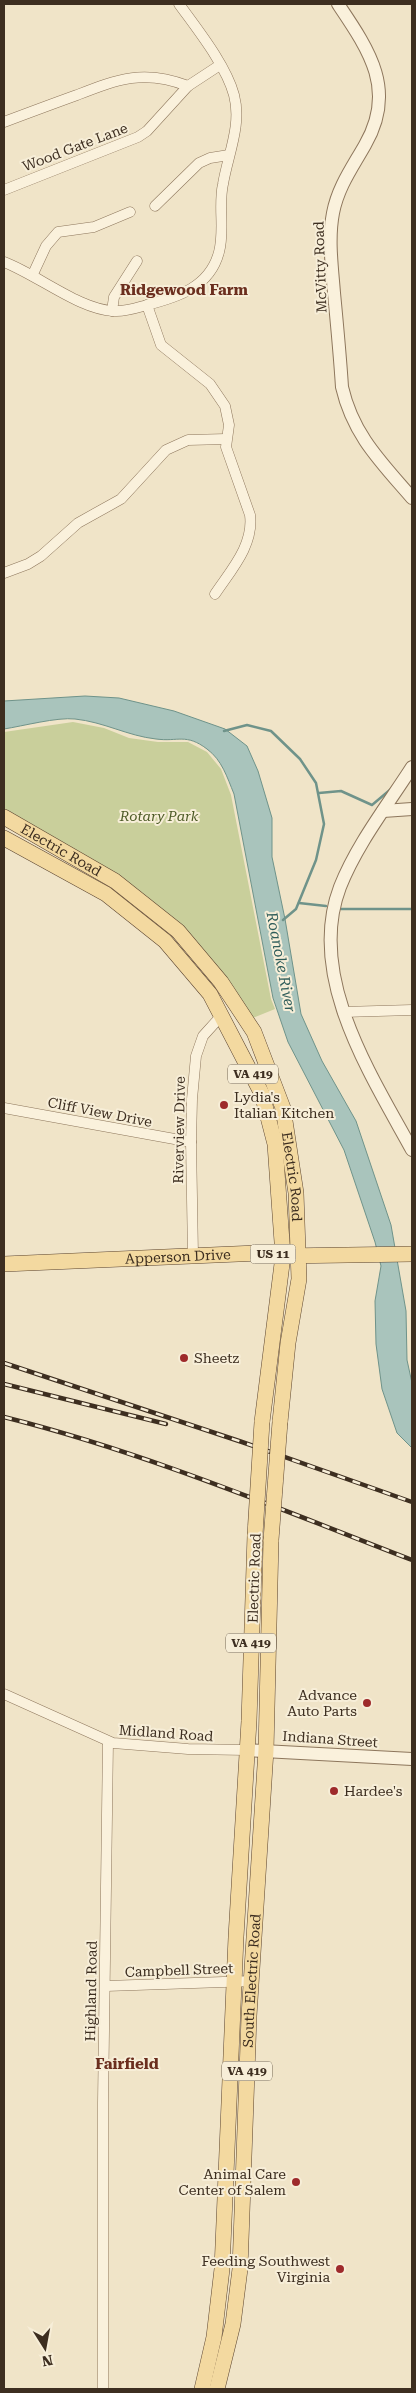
<svg xmlns="http://www.w3.org/2000/svg" width="416" height="2393" viewBox="0 0 416 2393" font-family="'Roboto Serif',serif">
<style>
.green{fill:#c9cf9b}
.water{fill:#a9c4bc;stroke:#6f938a}
.lines{fill:none;stroke-linecap:round;stroke-linejoin:round}
.stream{stroke:#6f938a;stroke-width:2.5}
.minor-casing{stroke:#8d765c;stroke-width:11}
.tertiary-casing{stroke:#8d765c;stroke-width:14}
.primary-casing{stroke:#5b4430;stroke-width:16}
.minor{stroke:#faf1dc;stroke-width:10}
.tertiary{stroke:#faf1dc;stroke-width:12}
.primary{stroke:#f3d9a0;stroke-width:15}
.rail-casing{stroke:#3d2e20;stroke-width:4.5}
.rail{stroke:#f7eed8;stroke-width:2.5;stroke-dasharray:8;stroke-linecap:butt}
.primary-bridge-casing{stroke:#5b4430;stroke-width:16;stroke-linecap:butt}
.primary-bridge{stroke:#f3d9a0;stroke-width:15}
.poi-dot{fill:#9e2a2b;stroke:#f7eed8;stroke-width:2}
.labels{text-anchor:middle;dominant-baseline:central;stroke-width:4;stroke-linejoin:round;paint-order:stroke}
.shield{fill:#f7eed8;stroke:#756857;stroke-width:1}
.shield-label{font-size:12px;font-weight:bold;fill:#3d2e20}
.street-label{font-size:14px;fill:#3d2e20;stroke:#f7eed8}
.park-label{font-size:14px;font-style:italic;fill:#4d5a26;stroke:#f7eed8}
.poi-label{font-size:14px;fill:#3d2e20;stroke:#f7eed8;text-anchor:start}
.neighbourhood-label{font-size:15px;font-weight:bold;fill:#6b2e1e;stroke:#f7eed8}
.water-label{font-size:15px;font-style:italic;fill:#2f5d5a;stroke:#f7eed8}
</style>
<rect width="100%" height="100%" fill="#f0e4c8"/>
<polygon class="green" points="73,722 104,728 129,738 158,742 188,742 207,752 221,769 231,795 271,999 275,1009 253,1018 213,961 175,920 4,809 4,732"/>
<path class="water" d="M 85,696 L 119,698 L 174,711 L 225,729 L 247,746 L 258,771 L 272,818 L 272,857 L 285,919 L 301,1014 L 322,1061 L 356,1121 L 391,1225 L 406,1311 L 407,1360 L 412,1383 L 412,1448 L 397,1433 L 382,1389 L 376,1344 L 375,1301 L 381,1266 L 375,1242 L 344,1150 L 288,1042 L 273,998 L 234,794 C 227,777 222,760 207,749 C 186,733 178,742 156,739 C 128,736 104,722 75,719 C 57,717 23,726 4,729 L 4,701 Z"/>
<g class="lines">
<g class="stream">
<polyline points="224,731 247,725 271,731 300,759 316,783 324,824 316,860 296,909 283,920"/>
<polyline points="319,793 341,791 372,805 391,789"/>
<polyline points="299,903 326,906"/>
<polyline points="341,909 412,909"/>
</g>
<g class="minor-casing">
<g id="minor">
<path d="M 4,122 C 28,113 52,104 77,95 C 118,79 144,69 188,86"/>
<polyline points="4,190 138,137 147,131 188,86 220,65"/>
<polyline points="155,206 199,163 210,158 229,155"/>
<path d="M 4,262 C 38,275 80,310 114,311 C 125,312 136,308 147,305 C 178,297 210,287 219,252 C 225,230 218,206 223,184 C 228,154 242,125 234,95 C 226,65 197,29 179,4"/>
<polyline points="33,274 46,246 58,232 94,227 130,212"/>
<path d="M 147,305 L 161,345 L 210,384 L 225,406 L 229,425 L 226,447 L 250,515 C 254,545 231,570 215,594"/>
<polyline points="112,311 114,297 137,261"/>
<polyline points="4,573 28,564 41,556 78,523 121,499 166,450 188,440 226,439"/>
<polyline points="343,1012 412,1010"/>
<polyline points="4,1108 191,1142"/>
<polyline points="193,1255 191,1142 192,1099 196,1056 203,1036 222,1015"/>
<polyline points="4,1694 113,1743 188,1749 246,1750"/>
<polyline points="106,1986 253,1981"/>
<polyline points="103,2389 103,2103 108,1742"/>
</g>
</g>
<g class="tertiary-casing">
<g id="tertiary">
<path d="M 338,4 C 369,50 397,90 365,145 C 352,168 338,187 333,213 C 328,239 332,267 334,293 C 337,324 340,356 342,387 C 353,435 381,462 412,498"/>
<path d="M 412,767 C 387,806 357,844 340,887 C 306,976 371,1075 412,1150"/>
<polyline points="383,811 412,809"/>
<polyline points="246,1750 412,1759"/>
</g>
</g>
<g class="primary-casing">
<g id="primary">
<path id="s1" d="M 4,817 L 115,881 L 178,931 L 221,982 L 254,1032 L 283,1108 L 296,1193 L 299,1279 L 288,1343 L 280,1422"/>
<polyline points="4,838 106,894 165,941 210,994 262,1094 275,1144 283,1256 262,1422"/>
<path id="s2" d="M 4,1264 L 259,1253 L 283,1256 L 412,1254"/>
<polyline points="202,2389 214,2337 222,2269 236,1937 249,1721 255,1535"/>
<path id="s3" d="M 217,2389 L 233,2324 L 240,2269 L 249,2016 L 266,1750 L 271,1540"/>
</g>
</g>
<use href="#minor" class="minor"/>
<use href="#tertiary" class="tertiary"/>
<use href="#primary" class="primary"/>
<g class="rail-casing">
<g id="rail">
<polyline points="4,1363 242,1442 412,1502"/>
<polyline points="4,1384 166,1424"/>
<path d="M 4,1417 C 144,1452 277,1508 412,1560"/>
</g>
</g>
<use href="#rail" class="rail"/>
<g class="primary-bridge-casing">
<g id="primary-bridge">
<polyline points="255,1535 262,1422"/>
<polyline points="271,1540 280,1422"/>
</g>
</g>
<use href="#primary-bridge" class="primary-bridge"/>
</g>
<g class="poi-dot">
<circle cx="224" cy="1105" r="5"/>
<circle cx="184" cy="1358" r="5"/>
<circle cx="367" cy="1703" r="5"/>
<circle cx="334" cy="1791" r="5"/>
<circle cx="296" cy="2182" r="5"/>
<circle cx="340" cy="2269" r="5"/>
</g>
<g class="labels">
<g class="shield">
<rect x="228" y="1064.5" width="50" height="19" rx="4"/>
<rect x="250.5" y="1244.5" width="45" height="19" rx="4"/>
<rect x="226" y="1633.5" width="50" height="19" rx="4"/>
<rect x="222" y="2061.5" width="50" height="19" rx="4"/>
</g>
<g class="shield-label">
<text x="253" y="1074">VA 419</text>
<text x="273" y="1254">US 11</text>
<text x="251" y="1643">VA 419</text>
<text x="247" y="2071">VA 419</text>
</g>
<g class="street-label">
<text transform="translate(75 147) rotate(-21)">Wood Gate Lane</text>
<text transform="translate(320 267) rotate(-92)">McVitty Road</text>
<text stroke="none"><textPath href="#s1" startOffset="66">Electric Road</textPath></text>
<text transform="translate(100 1112) rotate(11)">Cliff View Drive</text>
<text transform="translate(179 1130) rotate(-89)">Riverview Drive</text>
<text stroke="none"><textPath href="#s1" startOffset="486">Electric Road</textPath></text>
<text stroke="none"><textPath href="#s2" startOffset="174">Apperson Drive</textPath></text>
<text transform="translate(254 1578) rotate(-88)">Electric Road</text>
<text transform="translate(166 1733) rotate(4)">Midland Road</text>
<text transform="translate(330 1739) rotate(4)">Indiana Street</text>
<text transform="translate(179 1970) rotate(-2)">Campbell Street</text>
<text stroke="none"><textPath href="#s3" startOffset="411">South Electric Road</textPath></text>
<text transform="translate(91 1991) rotate(-89)">Highland Road</text>
</g>
<g class="park-label">
<text x="159" y="816">Rotary Park</text>
</g>
<g class="poi-label">
<text x="234" y="1097">Lydia's<tspan x="234" dy="16">Italian Kitchen</tspan></text>
<text x="194" y="1358">Sheetz</text>
<text x="357" y="1695" text-anchor="end">Advance<tspan x="357" dy="16">Auto Parts</tspan></text>
<text x="344" y="1791">Hardee's</text>
<text x="286" y="2174" text-anchor="end">Animal Care<tspan x="286" dy="16">Center of Salem</tspan></text>
<text x="330" y="2261" text-anchor="end">Feeding Southwest<tspan x="330" dy="16">Virginia</tspan></text>
</g>
<g class="neighbourhood-label">
<text x="184" y="290">Ridgewood Farm</text>
<text x="127" y="2064">Fairfield</text>
</g>
<g class="water-label">
<text transform="translate(281 962) rotate(79)">Roanoke River</text>
</g>
</g>
<rect width="416" height="2393" fill="none" stroke="#3d2e20" stroke-width="10"/>
<g transform="translate(45 2348) rotate(169)" stroke="#f7eed8" stroke-width="4" paint-order="stroke">
<path d="M0-4L9 19L0 12L-9 19Z" fill="#3d2e20"/>
<text y="-8" font-size="14" font-weight="bold" text-anchor="middle" fill="#3d2e20">N</text>
</g>
</svg>
